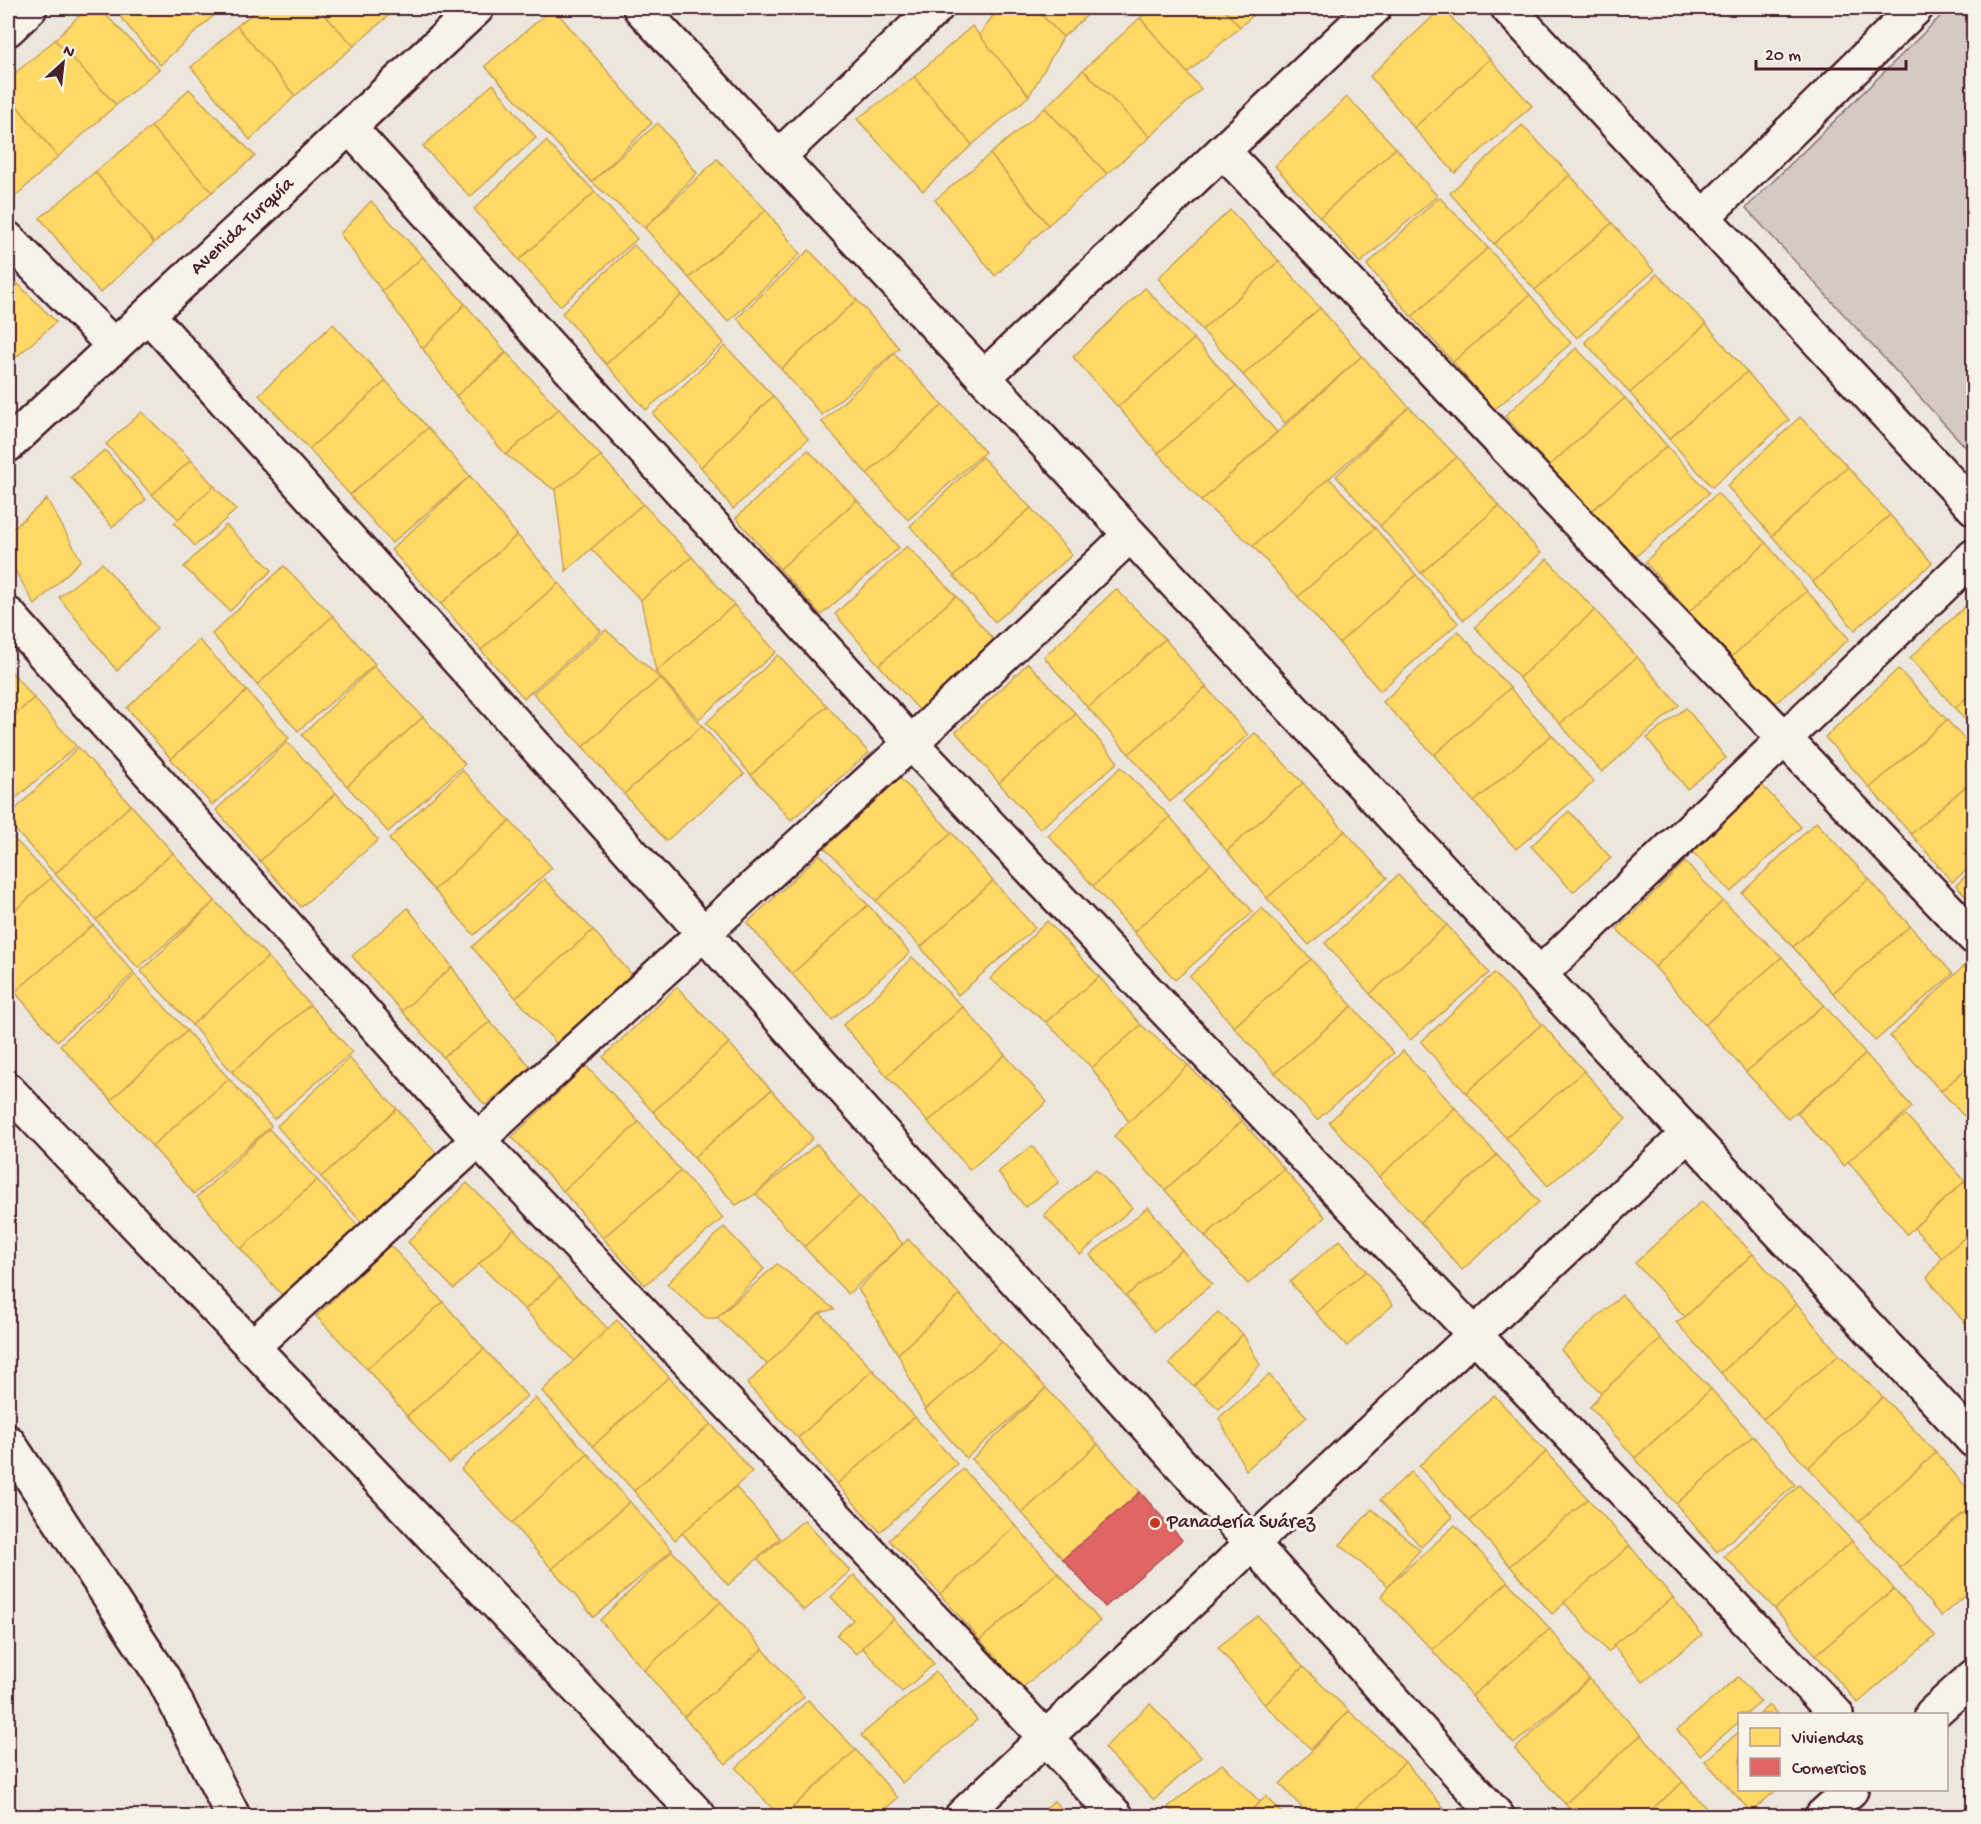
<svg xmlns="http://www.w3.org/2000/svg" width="1981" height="1824" viewBox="0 0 1981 1824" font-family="'Gochi Hand',sans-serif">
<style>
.green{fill:#d5c9c2;stroke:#907476;stroke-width:1.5}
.homes{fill:#ffd966;stroke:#c9a154;stroke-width:1.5}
.shops{fill:#e06666;stroke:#b35154;stroke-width:1.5}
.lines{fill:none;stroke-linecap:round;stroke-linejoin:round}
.minor-casing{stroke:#4a1f2b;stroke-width:38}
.minor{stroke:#f7f3e8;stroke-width:33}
.poi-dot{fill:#c8321e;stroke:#f7f3e8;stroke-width:2}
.labels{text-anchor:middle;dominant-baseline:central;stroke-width:6;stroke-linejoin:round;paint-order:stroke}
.street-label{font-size:20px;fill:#4a1f2b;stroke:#f7f3e8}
.poi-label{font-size:20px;fill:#4a1f2b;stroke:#f7f3e8;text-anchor:start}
</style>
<rect width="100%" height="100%" fill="#ece6dd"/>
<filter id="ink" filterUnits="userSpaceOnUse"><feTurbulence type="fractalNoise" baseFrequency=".0167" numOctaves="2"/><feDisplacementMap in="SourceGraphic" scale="12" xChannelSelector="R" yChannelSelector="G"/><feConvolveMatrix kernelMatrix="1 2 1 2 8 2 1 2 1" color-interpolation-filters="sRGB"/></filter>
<g filter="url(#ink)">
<polygon class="green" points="1949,8 1973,8 1973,455 1746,208"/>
<g class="homes">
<polygon points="87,8 99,8 159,69 116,105 55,40"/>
<polygon points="113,8 206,8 213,16 160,65"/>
<polygon points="206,8 222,8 213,16"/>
<polygon points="259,8 318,8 354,46 295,96 237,26"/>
<polygon points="318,8 395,8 396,9 354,46"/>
<polygon points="553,8 652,123 592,182 485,66"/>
<polygon points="998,8 1035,8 1063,37 1029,96 979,36"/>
<polygon points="1035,8 1095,8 1063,37"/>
<polygon points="1153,8 1223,8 1240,27 1187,73 1140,18"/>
<polygon points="1223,8 1261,8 1240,27"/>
<polygon points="1442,8 1490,59 1414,128 1370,76"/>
<polygon points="1140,18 1201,89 1150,137 1083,70"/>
<polygon points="237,26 295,96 250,140 191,67"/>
<polygon points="972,26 1029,96 972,145 914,77"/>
<polygon points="55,40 116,105 58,157 8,95 8,79"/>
<polygon points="1490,59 1532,106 1455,173 1414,128"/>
<polygon points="1083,70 1150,137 1107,174 1045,108"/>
<polygon points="914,77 972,145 923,191 857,119"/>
<polygon points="493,84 536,138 470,197 423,146"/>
<polygon points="189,89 255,156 212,192 151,127"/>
<polygon points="8,95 58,157 8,203"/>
<polygon points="1347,97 1396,148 1320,217 1275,166"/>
<polygon points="1045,108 1107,174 1048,225 990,154"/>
<polygon points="658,123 697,173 645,228 592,182"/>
<polygon points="1522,125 1570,175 1494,244 1450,193"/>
<polygon points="151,127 212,192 154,243 95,172"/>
<polygon points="546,141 595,192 519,260 474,209"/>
<polygon points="1396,148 1437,196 1360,263 1320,217"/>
<polygon points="990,154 1048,225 995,276 935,200"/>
<polygon points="717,159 766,210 689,278 645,228"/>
<polygon points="95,172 154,243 100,293 40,218"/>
<polygon points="1570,175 1612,223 1535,290 1494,244"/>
<polygon points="595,192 637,239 560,306 519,260"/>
<polygon points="1439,197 1488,248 1412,317 1367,265"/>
<polygon points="371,201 423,257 382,291 340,234"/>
<polygon points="766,210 800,254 728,322 689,278"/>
<polygon points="1230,210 1279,261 1202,330 1158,278"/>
<polygon points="1612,223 1654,271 1577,338 1535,290"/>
<polygon points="634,245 682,295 606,364 562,313"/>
<polygon points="1488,248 1530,295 1453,362 1412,317"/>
<polygon points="809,250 857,300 781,369 737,318"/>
<polygon points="423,257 465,304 423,349 382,291"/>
<polygon points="1279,261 1320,308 1243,375 1202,330"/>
<polygon points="8,274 56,322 13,360 8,354"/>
<polygon points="1657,274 1706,324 1630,393 1585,342"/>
<polygon points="1145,288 1194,339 1118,407 1073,357"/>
<polygon points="682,295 724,343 646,410 606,364"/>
<polygon points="1530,295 1571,343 1494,410 1453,362"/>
<polygon points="857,300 899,348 822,415 781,369"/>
<polygon points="465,304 506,352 456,396 423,349"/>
<polygon points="1320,308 1362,356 1285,423 1243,375"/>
<polygon points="333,324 386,381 309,449 259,395"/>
<polygon points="1706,324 1747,372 1669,439 1630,393"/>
<polygon points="1194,339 1236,386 1158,453 1118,407"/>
<polygon points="725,346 773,396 701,467 653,414"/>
<polygon points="1576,348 1625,398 1549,466 1505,416"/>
<polygon points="507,353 559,409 506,455 456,396"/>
<polygon points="894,354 943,405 867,474 822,422"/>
<polygon points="1362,356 1409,407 1253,546 1201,501"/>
<polygon points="1747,372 1789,420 1712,487 1669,439"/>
<polygon points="386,381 428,428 350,495 309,449"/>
<polygon points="1236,386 1277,432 1201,501 1158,453"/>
<polygon points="773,396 808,439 733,509 701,467"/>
<polygon points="1625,398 1667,446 1589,513 1549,466"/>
<polygon points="943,405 985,452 908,520 867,474"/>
<polygon points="1409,407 1457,457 1380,526 1336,476"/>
<polygon points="559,409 601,456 555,490 506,455"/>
<polygon points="142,412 191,460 152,495 106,444"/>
<polygon points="1800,417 1848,467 1772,536 1727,486"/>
<polygon points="428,428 470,476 392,543 350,495"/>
<polygon points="1667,446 1709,493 1632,560 1589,513"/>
<polygon points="105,450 146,500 112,527 71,477"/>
<polygon points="808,450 857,500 780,569 736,518"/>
<polygon points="601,456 643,504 566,571 555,490"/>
<polygon points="982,457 1031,508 954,576 910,526"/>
<polygon points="1457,457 1499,506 1421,573 1380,526"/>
<polygon points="191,460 214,486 179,519 152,495"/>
<polygon points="1848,467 1890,515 1813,582 1772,536"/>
<polygon points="470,476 517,535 441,604 391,550"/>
<polygon points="1329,478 1375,528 1298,597 1253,546"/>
<polygon points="214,486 236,510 195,546 174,523"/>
<polygon points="1717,493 1766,543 1689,612 1645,562"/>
<polygon points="47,499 81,560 35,605 8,558 8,533"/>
<polygon points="857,500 899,548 821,615 780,569"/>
<polygon points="643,504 692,557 641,600 591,549"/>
<polygon points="1499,506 1541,553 1464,620 1421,573"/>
<polygon points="1031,508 1072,555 995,622 954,576"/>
<polygon points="1890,515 1932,563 1855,630 1813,582"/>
<polygon points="226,525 272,570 230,611 184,567"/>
<polygon points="1375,528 1416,575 1339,643 1298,597"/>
<polygon points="517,535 559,583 481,650 441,604"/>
<polygon points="1766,543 1807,591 1730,658 1689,612"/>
<polygon points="907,546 956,596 879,665 835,614"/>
<polygon points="692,557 734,605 656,672 641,600"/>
<polygon points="1547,559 1595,610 1519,678 1475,627"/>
<polygon points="102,563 157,628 117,671 59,597"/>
<polygon points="284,566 333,616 257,685 212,634"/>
<polygon points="1416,575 1458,623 1380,691 1339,643"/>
<polygon points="559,583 601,631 524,698 481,650"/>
<polygon points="1116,589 1165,639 1088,708 1044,657"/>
<polygon points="1807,591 1849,639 1772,706 1730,658"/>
<polygon points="956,596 997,644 920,711 879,665"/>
<polygon points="1974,598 1974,691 1955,708 1910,658"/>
<polygon points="734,605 776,652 699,719 656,672"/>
<polygon points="1595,610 1637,657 1560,724 1519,678"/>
<polygon points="333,616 375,664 298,731 257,685"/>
<polygon points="606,630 660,678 583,747 533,693"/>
<polygon points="1458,631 1510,688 1434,755 1383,702"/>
<polygon points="1165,639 1206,687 1129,754 1088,708"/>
<polygon points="199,640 247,691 171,759 127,708"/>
<polygon points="778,655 827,706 751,775 706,723"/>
<polygon points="1637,657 1679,705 1602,772 1560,724"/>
<polygon points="1028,663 1076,714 999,783 956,732"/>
<polygon points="374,666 423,717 347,786 302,735"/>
<polygon points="8,668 34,698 8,721"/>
<polygon points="1898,669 1947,720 1870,788 1825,737"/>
<polygon points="660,678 702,726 624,794 583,747"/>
<polygon points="1206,687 1248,735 1170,802 1129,754"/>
<polygon points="1510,688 1552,735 1474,802 1434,755"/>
<polygon points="247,691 289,738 212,805 171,759"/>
<polygon points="1974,691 1974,730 1955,708"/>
<polygon points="34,698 76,746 8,805 8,721"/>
<polygon points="827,706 869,753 791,820 751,775"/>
<polygon points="1686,708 1726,758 1687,789 1647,738"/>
<polygon points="1076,714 1118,762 1040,829 999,783"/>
<polygon points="423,717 465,764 388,832 347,786"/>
<polygon points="1947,720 1974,750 1974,779 1911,834 1870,788"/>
<polygon points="702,726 744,774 666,841 624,794"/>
<polygon points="1255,733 1303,783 1227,851 1183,801"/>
<polygon points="1552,735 1594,782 1516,849 1474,802"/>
<polygon points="287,742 336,793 260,861 216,810"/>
<polygon points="78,747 131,805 55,874 8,822 8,817"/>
<polygon points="1121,767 1170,817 1093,886 1048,835"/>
<polygon points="462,770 510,821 434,890 389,839"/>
<polygon points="899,777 952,833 876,901 825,848"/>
<polygon points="1974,779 1974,864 1952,882 1911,834"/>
<polygon points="1303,783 1345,831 1267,898 1227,851"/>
<polygon points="1760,783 1801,827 1731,892 1689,848"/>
<polygon points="336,793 378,840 301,907 260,861"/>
<polygon points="131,805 173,853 96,920 55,874"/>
<polygon points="1569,811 1611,858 1573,892 1531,846"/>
<polygon points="1170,817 1211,864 1134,932 1093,886"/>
<polygon points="510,821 552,868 474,935 434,890"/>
<polygon points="1816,822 1869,879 1793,947 1742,893"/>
<polygon points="1345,831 1387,878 1309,945 1267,898"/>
<polygon points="8,832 51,878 8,917"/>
<polygon points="952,833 993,881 921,947 876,901"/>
<polygon points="173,853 215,901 138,968 96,920"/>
<polygon points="820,854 868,905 792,974 747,923"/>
<polygon points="1685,862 1723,901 1655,967 1617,929"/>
<polygon points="1211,864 1253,912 1175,980 1134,932"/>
<polygon points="1974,869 1974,905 1956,885"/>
<polygon points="1398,875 1447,925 1370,994 1325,943"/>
<polygon points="51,878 93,925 15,992 8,984 8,917"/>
<polygon points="544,879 593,930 516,998 472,947"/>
<polygon points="1869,879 1910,926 1833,993 1793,947"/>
<polygon points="993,881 1035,928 958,995 921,947"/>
<polygon points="215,901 268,957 192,1025 141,971"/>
<polygon points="1723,901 1782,957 1705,1025 1655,967"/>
<polygon points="868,905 910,953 832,1020 792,974"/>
<polygon points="408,908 452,967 402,1011 352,956"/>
<polygon points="1262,908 1311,959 1234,1027 1190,976"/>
<polygon points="1047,921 1099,977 1046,1022 990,979"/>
<polygon points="93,925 134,973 57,1041 15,992"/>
<polygon points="1447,925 1489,973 1410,1040 1370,994"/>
<polygon points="1910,926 1953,974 1875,1041 1833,993"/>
<polygon points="593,930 634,977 557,1044 516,998"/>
<polygon points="268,957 310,1005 232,1072 192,1025"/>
<polygon points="912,957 963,1007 887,1076 843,1025 880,992"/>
<polygon points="1782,957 1824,1005 1746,1072 1705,1025"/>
<polygon points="1311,959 1352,1006 1275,1073 1234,1027"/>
<polygon points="1964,966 1974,976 1974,1062 1941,1091 1890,1036"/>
<polygon points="452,967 490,1022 443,1057 402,1011"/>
<polygon points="1494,973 1542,1024 1466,1093 1421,1042"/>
<polygon points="135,975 187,1031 111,1100 60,1045"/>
<polygon points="1099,977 1141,1025 1092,1068 1046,1022"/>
<polygon points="677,987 729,1043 653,1112 603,1057"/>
<polygon points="310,1005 352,1052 274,1119 232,1072"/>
<polygon points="1824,1005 1866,1054 1788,1119 1746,1072"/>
<polygon points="1352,1006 1394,1053 1317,1120 1275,1073"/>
<polygon points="963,1007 1005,1055 928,1122 887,1076"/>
<polygon points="490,1022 531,1067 485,1105 443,1057"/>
<polygon points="1542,1024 1584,1071 1506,1138 1466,1093"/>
<polygon points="1141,1025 1188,1065 1129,1122 1092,1068"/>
<polygon points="187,1031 229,1079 152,1146 111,1100"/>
<polygon points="729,1043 771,1090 694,1158 653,1112"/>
<polygon points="1403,1051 1455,1108 1379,1177 1329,1122"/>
<polygon points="1866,1054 1912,1107 1844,1166 1797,1113"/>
<polygon points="1005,1055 1047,1102 970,1170 928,1122"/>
<polygon points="349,1058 397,1109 321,1177 277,1126"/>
<polygon points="1974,1062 1974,1127 1941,1091"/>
<polygon points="1188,1065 1242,1121 1165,1190 1114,1136"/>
<polygon points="586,1066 639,1122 563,1191 512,1137"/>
<polygon points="1584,1071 1626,1119 1548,1186 1506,1138"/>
<polygon points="229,1079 271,1126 194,1194 152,1146"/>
<polygon points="771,1090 813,1138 756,1194 736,1205 694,1158"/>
<polygon points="1455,1108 1497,1155 1420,1222 1379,1177"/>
<polygon points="397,1109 439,1156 362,1223 321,1177"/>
<polygon points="1906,1115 1965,1181 1907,1234 1848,1161"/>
<polygon points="1242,1121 1284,1169 1205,1236 1165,1190"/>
<polygon points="639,1122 681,1171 603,1238 563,1191"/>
<polygon points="269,1129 317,1180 241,1249 197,1197"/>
<polygon points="817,1144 860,1196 804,1247 756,1194"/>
<polygon points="1032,1146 1059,1182 1025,1207 998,1172"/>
<polygon points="1497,1155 1539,1202 1462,1270 1420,1222"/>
<polygon points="1096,1169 1132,1208 1080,1255 1044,1215"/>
<polygon points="1284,1169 1325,1217 1248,1284 1205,1236"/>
<polygon points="681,1171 723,1218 645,1285 603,1238"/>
<polygon points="317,1180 359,1227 282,1295 241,1249"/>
<polygon points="1965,1181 1974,1190 1974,1229 1942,1258 1914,1228"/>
<polygon points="467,1183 514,1229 454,1289 408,1242"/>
<polygon points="860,1196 903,1244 848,1294 804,1247"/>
<polygon points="1702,1201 1753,1254 1685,1317 1635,1263"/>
<polygon points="1148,1207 1182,1250 1126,1296 1090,1255"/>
<polygon points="724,1227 764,1269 717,1318 706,1318 667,1284"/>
<polygon points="514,1229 559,1278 525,1310 479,1264"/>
<polygon points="1974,1229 1974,1327 1971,1330 1927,1278 1942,1258"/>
<polygon points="908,1239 960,1295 898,1354 858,1289"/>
<polygon points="1340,1240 1366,1271 1316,1313 1290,1282"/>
<polygon points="390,1245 443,1302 367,1369 316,1316"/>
<polygon points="1182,1250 1212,1284 1155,1331 1126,1296"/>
<polygon points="1753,1254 1797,1304 1721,1373 1676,1322 1685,1317"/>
<polygon points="777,1264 834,1309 820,1313 768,1365 717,1318"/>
<polygon points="1366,1271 1393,1305 1347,1346 1316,1313"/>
<polygon points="559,1278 609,1330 575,1362 525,1310"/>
<polygon points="960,1295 1002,1342 925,1410 898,1354"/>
<polygon points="1622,1295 1661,1339 1601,1393 1561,1350"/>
<polygon points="443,1302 484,1349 407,1416 367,1369"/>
<polygon points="1797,1304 1839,1355 1763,1419 1721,1373"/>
<polygon points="1218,1312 1243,1334 1194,1386 1169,1364"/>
<polygon points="820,1313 873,1370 798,1438 747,1384"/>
<polygon points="617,1320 669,1377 593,1446 542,1391"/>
<polygon points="1243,1334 1260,1365 1219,1409 1194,1386"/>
<polygon points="1661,1339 1711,1389 1635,1458 1590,1407 1601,1393"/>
<polygon points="1002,1342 1046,1388 966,1458 925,1410"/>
<polygon points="484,1349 527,1396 449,1463 407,1416"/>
<polygon points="1839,1355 1883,1397 1808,1468 1763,1419"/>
<polygon points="873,1370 915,1417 837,1484 798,1438"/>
<polygon points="1269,1375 1307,1417 1246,1470 1219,1418"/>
<polygon points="669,1377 711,1424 634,1491 593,1446"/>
<polygon points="1046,1388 1098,1444 1022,1513 972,1459"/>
<polygon points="1711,1389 1753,1436 1676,1504 1635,1458"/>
<polygon points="1494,1395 1546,1452 1470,1521 1419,1466"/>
<polygon points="1883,1397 1936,1453 1859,1522 1808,1468"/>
<polygon points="535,1398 588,1454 512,1523 461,1469"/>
<polygon points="915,1417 957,1464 880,1532 837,1484"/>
<polygon points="711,1424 752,1472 675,1540 634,1491"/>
<polygon points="1753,1436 1795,1485 1717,1552 1676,1504"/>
<polygon points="1098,1444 1140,1492 1063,1559 1022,1513"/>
<polygon points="1546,1452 1588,1499 1510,1566 1470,1521"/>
<polygon points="1936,1453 1974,1496 1974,1504 1900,1568 1859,1522"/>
<polygon points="588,1454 630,1502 552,1569 512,1523"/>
<polygon points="963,1469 1016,1526 940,1594 889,1540"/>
<polygon points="1411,1472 1453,1517 1421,1547 1380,1500"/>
<polygon points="1799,1485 1852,1541 1775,1609 1724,1556"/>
<polygon points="736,1487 780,1538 728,1585 682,1533"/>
<polygon points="1588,1499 1630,1546 1552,1614 1510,1566"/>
<polygon points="630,1502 672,1550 594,1617 552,1569"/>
<polygon points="1974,1504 1974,1588 1941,1616 1900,1568"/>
<polygon points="1372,1509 1420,1550 1388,1586 1340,1545"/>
<polygon points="804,1520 850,1571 804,1611 758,1559"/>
<polygon points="1455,1525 1508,1582 1432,1650 1381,1596 1388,1586"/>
<polygon points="1016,1526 1058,1573 980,1640 940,1594"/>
<polygon points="1852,1541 1894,1589 1816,1655 1775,1609"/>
<polygon points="1630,1546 1673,1598 1608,1652 1564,1602"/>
<polygon points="672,1551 721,1602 644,1670 600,1620"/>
<polygon points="1058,1573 1100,1621 1022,1688 980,1640"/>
<polygon points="854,1575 894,1619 856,1654 837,1635 853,1620 831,1597"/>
<polygon points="1508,1582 1550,1629 1472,1696 1432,1650"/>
<polygon points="1894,1589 1935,1636 1858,1703 1816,1655"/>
<polygon points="1673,1598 1702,1635 1643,1682 1613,1645"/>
<polygon points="721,1602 763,1649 684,1717 644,1670"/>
<polygon points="1258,1616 1303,1667 1265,1705 1218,1647"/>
<polygon points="894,1619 934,1664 902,1692 862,1647"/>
<polygon points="1550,1629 1589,1679 1514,1744 1472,1696"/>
<polygon points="763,1649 804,1697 726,1764 684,1717"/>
<polygon points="1303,1667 1349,1711 1311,1749 1265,1705"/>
<polygon points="936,1672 977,1720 902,1783 861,1735"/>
<polygon points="1738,1677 1761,1702 1746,1714 1740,1714 1740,1721 1700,1755 1677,1730"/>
<polygon points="1589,1679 1641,1735 1565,1804 1515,1749"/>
<polygon points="808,1700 856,1750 783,1816 779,1816 736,1768"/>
<polygon points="1150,1704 1201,1757 1154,1800 1104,1748"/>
<polygon points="1769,1705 1777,1714 1759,1714"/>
<polygon points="1349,1711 1405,1762 1347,1816 1310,1816 1280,1784"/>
<polygon points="1740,1731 1740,1790 1776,1790 1751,1812 1705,1761"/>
<polygon points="1641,1735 1683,1782 1644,1816 1577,1816 1565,1804"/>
<polygon points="856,1750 898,1798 876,1816 783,1816"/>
<polygon points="1405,1762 1444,1808 1434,1816 1347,1816"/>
<polygon points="1222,1764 1260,1802 1245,1816 1177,1816 1168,1807"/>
<polygon points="1683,1782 1713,1816 1644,1816"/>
<polygon points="1266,1796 1285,1816 1245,1816 1260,1802"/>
<polygon points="1054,1801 1068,1816 1037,1816"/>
<polygon points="1444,1808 1452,1816 1434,1816"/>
</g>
<polygon class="shops" points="1140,1492 1182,1540 1105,1607 1063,1559"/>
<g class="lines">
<g class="minor-casing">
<g id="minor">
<polyline points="640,8 1974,1441"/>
<polyline points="1508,8 1974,508"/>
<polyline points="8,29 30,8"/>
<polyline points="350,128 911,743 1836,1714"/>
<polyline points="1223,151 1974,937"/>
<polyline points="779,156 936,8"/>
<polyline points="1703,217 1916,8"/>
<polyline points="8,239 114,346"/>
<polyline points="148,315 1497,1816"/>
<polyline points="984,377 1374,8"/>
<polyline points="8,445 477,8"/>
<polyline points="8,614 478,1140 1046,1738 1116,1816"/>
<polyline points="1540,974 1974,556"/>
<polyline points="8,1090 699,1816"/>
<polyline points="252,1347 911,743 1130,535"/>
<polyline points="8,1442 165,1681 233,1816"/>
<polyline points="1932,1714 1974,1676"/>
<polyline points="962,1816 1688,1134"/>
<polyline points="1822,1816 1851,1790"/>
</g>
</g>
<use href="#minor" class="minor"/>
</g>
</g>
<circle class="poi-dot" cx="1155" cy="1523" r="6"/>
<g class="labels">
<g class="street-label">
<text transform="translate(243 227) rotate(-43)">Avenida Turquía</text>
</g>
<g class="poi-label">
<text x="1167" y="1523">Panadería Suárez</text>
</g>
</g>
<rect width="1981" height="1824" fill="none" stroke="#f7f3e8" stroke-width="30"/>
<rect x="15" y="15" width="1951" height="1794" fill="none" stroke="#4a1f2b" stroke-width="2" filter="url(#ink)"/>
<rect x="1738" y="1713" width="210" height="78" fill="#f7f3e8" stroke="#b29e9c" stroke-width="1.5"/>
<rect x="1750" y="1728" width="30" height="18" fill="#ffd966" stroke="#b29e9c" stroke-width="1.5"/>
<text x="1792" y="1743" font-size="18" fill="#4a1f2b">Viviendas</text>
<rect x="1750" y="1758" width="30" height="18" fill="#e06666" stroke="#b29e9c" stroke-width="1.5"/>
<text x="1792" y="1773" font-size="18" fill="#4a1f2b">Comercios</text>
<g transform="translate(63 63) rotate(27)" stroke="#f7f3e8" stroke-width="4.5" paint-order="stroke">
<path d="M0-4.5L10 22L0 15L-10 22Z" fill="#4a1f2b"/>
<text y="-9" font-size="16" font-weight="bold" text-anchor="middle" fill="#4a1f2b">N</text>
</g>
<path d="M1756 60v9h150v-9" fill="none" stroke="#4a1f2b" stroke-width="3"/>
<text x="1765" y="60" font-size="18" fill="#4a1f2b" stroke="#f7f3e8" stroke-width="4.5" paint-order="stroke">20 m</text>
</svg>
